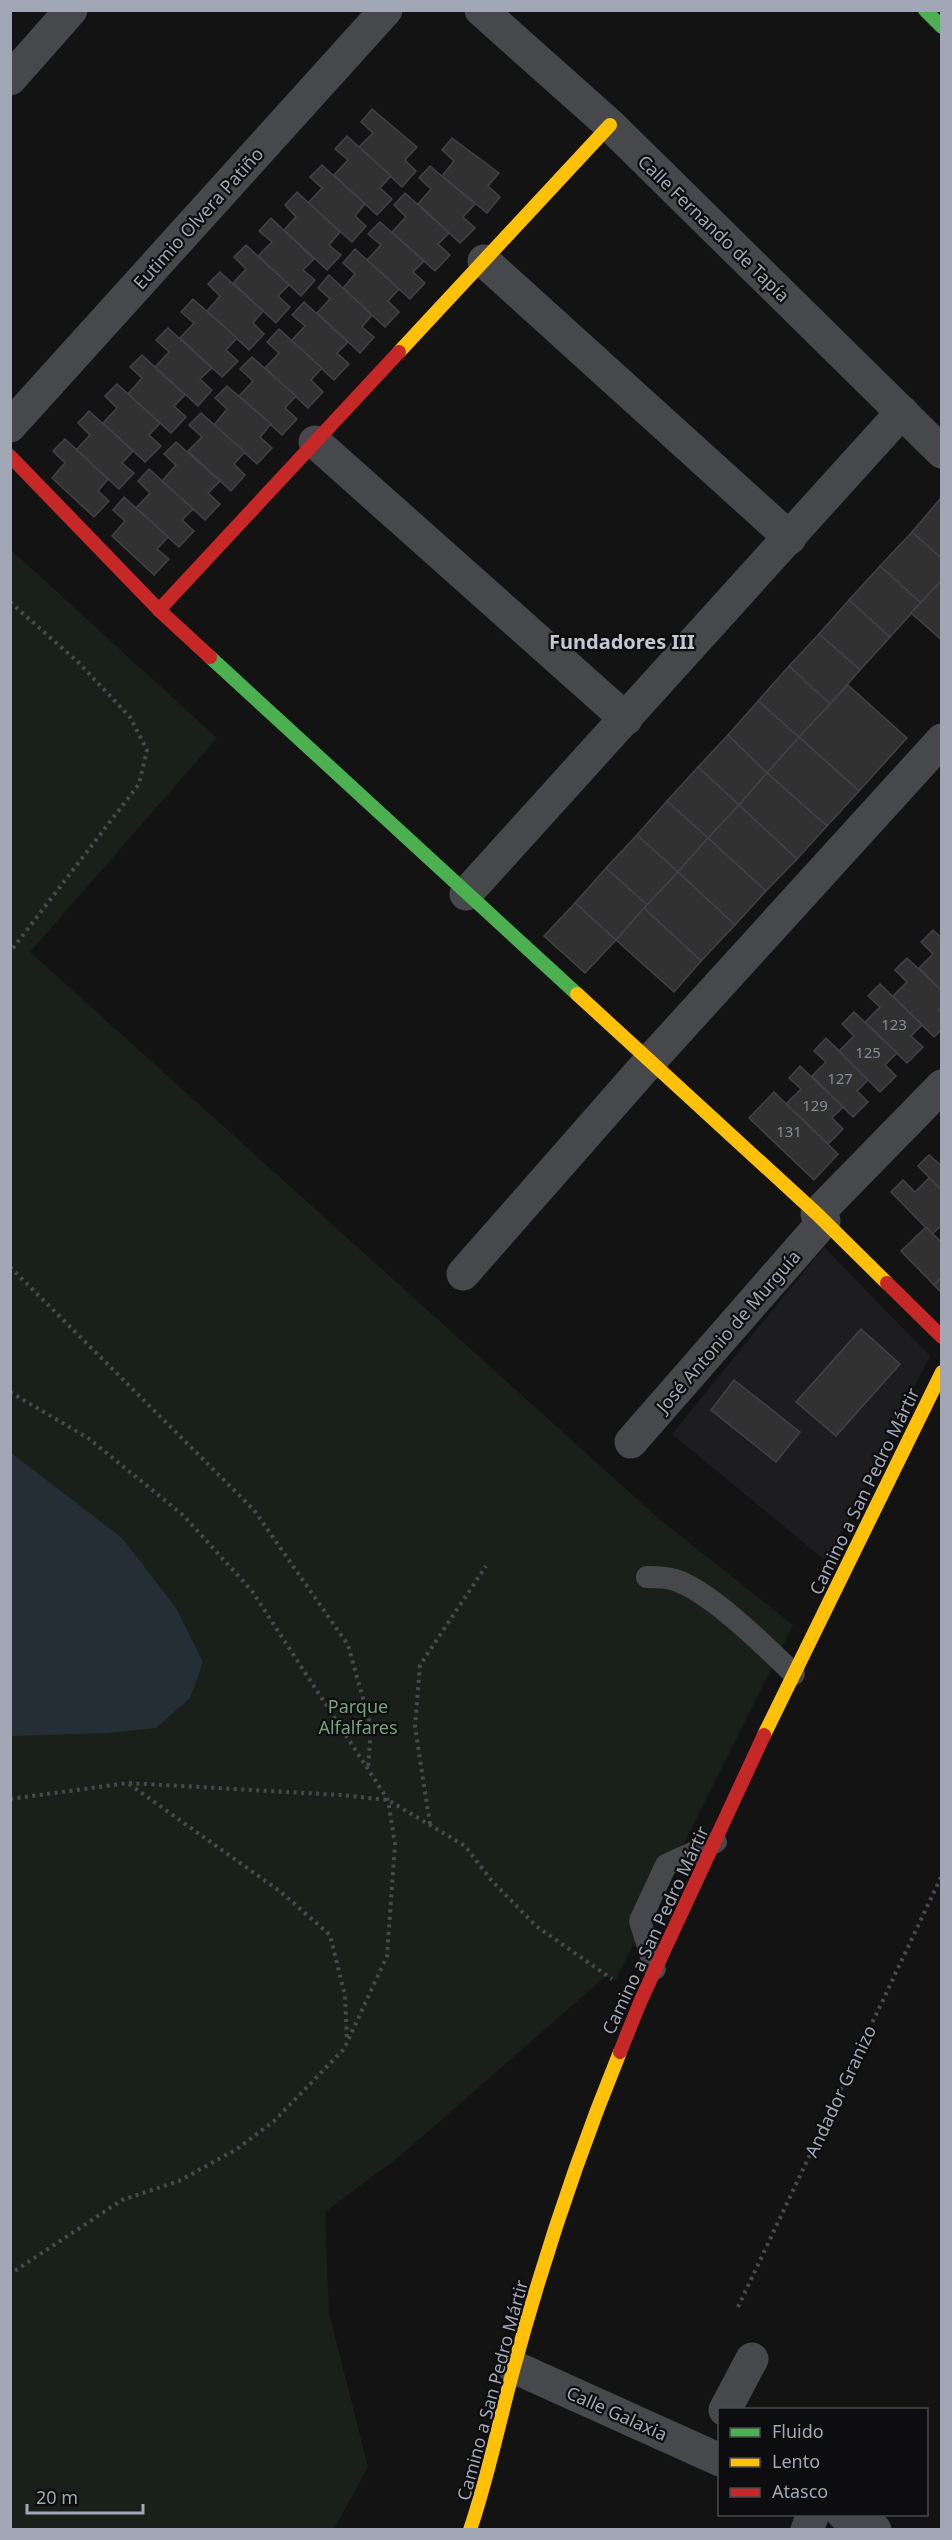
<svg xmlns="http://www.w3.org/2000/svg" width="952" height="2540" viewBox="0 0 952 2540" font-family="'Noto Sans',sans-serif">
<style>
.built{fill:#1d1d1f}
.green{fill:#19201a}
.water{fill:#252d35}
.building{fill:#313132;stroke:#414247;stroke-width:1.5}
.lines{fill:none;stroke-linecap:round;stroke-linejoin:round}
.path{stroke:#48494e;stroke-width:4;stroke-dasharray:3 4.5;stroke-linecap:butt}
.lane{stroke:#47484c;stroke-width:22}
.street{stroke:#47484c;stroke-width:33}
.fast{stroke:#4caf50;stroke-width:14}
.slow{stroke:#ffc107;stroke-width:14}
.jam{stroke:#c62828;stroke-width:14}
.labels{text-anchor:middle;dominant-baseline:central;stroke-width:4.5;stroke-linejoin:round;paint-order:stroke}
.number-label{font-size:15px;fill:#868a94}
.street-label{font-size:18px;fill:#a2a7b5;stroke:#0d0d0f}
.park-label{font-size:18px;fill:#78a27c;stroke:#0d0d0f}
.neighbourhood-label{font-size:20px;font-weight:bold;fill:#c4c7d1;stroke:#0d0d0f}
</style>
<rect width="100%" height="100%" fill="#131313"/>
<polygon class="built" points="824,1247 930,1356 827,1562 672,1434"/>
<polygon class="green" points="10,549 217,738 30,952 658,1518 793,1625 615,1981 606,1976 400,2156 325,2212 329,2313 368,2467 334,2529 11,2529"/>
<polygon class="water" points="10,1452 122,1538 176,1608 203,1662 190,1698 156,1728 108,1733 11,1736"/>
<g class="building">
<polygon points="372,109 417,147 405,160 416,171 402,187 359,147 373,133 361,122"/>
<polygon points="347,136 391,176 380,188 392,199 377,215 334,175 348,160 335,149"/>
<polygon points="452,138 499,173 488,186 500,197 487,213 442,176 454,161 442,150"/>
<polygon points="322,165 365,204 355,216 366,226 352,242 308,203 322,188 310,177"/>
<polygon points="430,166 475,204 463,217 475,228 460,243 418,204 431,189 419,178"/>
<polygon points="297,192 340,232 329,245 341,255 327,270 284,230 296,217 285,205"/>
<polygon points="405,193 449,233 438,244 450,255 435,271 392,232 406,217 394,205"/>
<polygon points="271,218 314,259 303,270 315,280 301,296 258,256 272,242 259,231"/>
<polygon points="380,222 424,261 413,272 425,283 410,299 367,260 381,245 368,234"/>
<polygon points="246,245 289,285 278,296 290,307 276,323 233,283 246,269 234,257"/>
<polygon points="355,249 399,289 388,301 399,312 385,327 343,288 355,274 343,263"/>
<polygon points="220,272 263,311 253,323 264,334 249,350 207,311 220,296 208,284"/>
<polygon points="329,275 372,315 362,327 374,337 360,353 317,313 330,299 318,288"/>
<polygon points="193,299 237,338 226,350 238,361 222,377 180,338 194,323 181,312"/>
<polygon points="304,302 348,342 337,353 349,364 334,380 291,341 305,326 292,315"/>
<polygon points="168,328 212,368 200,379 212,390 198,406 155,367 169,352 156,340"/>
<polygon points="279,329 322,368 311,380 323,392 308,408 265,368 279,353 267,342"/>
<polygon points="142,355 185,395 174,406 186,417 171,433 128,394 142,378 130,367"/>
<polygon points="252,357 296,396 285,408 297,419 282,435 239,396 253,381 240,369"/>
<polygon points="117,384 160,423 149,435 161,446 145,462 103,423 117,408 105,396"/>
<polygon points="227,386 271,424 260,437 272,448 257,464 214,425 227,409 215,398"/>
<polygon points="89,411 133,451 122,463 134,473 119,489 76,450 90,435 78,423"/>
<polygon points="201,413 245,452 234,464 245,475 231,491 188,451 202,437 189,425"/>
<polygon points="65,439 108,479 98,491 109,501 94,517 52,478 65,463 53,451"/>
<polygon points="176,442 220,481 208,493 220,504 205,520 162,481 176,465 164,454"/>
<polygon points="149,469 193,509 182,520 194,531 179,547 136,508 150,493 138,481"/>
<polygon points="124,497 168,537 157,549 169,559 154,575 112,536 125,521 113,510"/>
<polygon points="941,498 942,498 942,559 912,532"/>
<polygon points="912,532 942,559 942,580 921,603 880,566"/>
<polygon points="880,566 921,603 890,637 849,600"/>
<polygon points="942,580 942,640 911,613"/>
<polygon points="849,600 890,637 860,670 819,634"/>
<polygon points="819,634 860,670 830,704 789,666"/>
<polygon points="789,666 830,704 799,737 758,701"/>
<polygon points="848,685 907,738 859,791 799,737"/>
<polygon points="758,701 799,737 767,773 728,735"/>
<polygon points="728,735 767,773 739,805 698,767"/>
<polygon points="799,737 859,791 827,826 767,773"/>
<polygon points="698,767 739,805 708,838 667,801"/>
<polygon points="767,773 827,826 797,859 739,805"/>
<polygon points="667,801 708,838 678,872 637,835"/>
<polygon points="739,805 797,859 766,891 708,838"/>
<polygon points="637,835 678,872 647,905 606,868"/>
<polygon points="708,838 766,891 735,925 678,872"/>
<polygon points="606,868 647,905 616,940 575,903"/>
<polygon points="678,872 735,925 701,961 644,908"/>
<polygon points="575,903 616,940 585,973 544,936"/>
<polygon points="644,908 701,961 674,992 616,940"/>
<polygon points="933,930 942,938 942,991 919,968 933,954 921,942"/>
<polygon points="907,958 942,991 942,1007 938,1010 942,1013 942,1029 934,1037 893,996 907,982 895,970"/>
<polygon points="880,984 922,1025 911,1036 923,1047 907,1063 865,1022 880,1007 868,996"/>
<polygon points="854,1012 897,1053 885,1065 896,1076 880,1092 839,1051 854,1036 842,1024"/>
<polygon points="826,1038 868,1080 857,1091 868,1102 853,1117 812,1076 826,1062 814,1051"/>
<polygon points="800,1066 843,1107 832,1118 843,1129 828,1144 786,1104 801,1089 789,1078"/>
<polygon points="774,1092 838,1154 814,1180 749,1118"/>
<polygon points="929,1155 942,1166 942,1191 918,1166"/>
<polygon points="929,1178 942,1191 942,1225 932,1234 891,1192 903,1180 915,1192"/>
<polygon points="926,1227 942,1243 942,1277 934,1285 901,1251"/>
<polygon points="942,1277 942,1293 934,1285"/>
<polygon points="861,1329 900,1364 836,1436 796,1402"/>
<polygon points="734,1380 800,1432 776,1462 711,1410"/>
</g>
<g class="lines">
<g class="path">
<polyline points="10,602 79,663 130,717 147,750 139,784 10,952"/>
<polyline points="10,1267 254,1510 348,1645 371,1727 368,1769"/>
<polyline points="10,1392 88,1438 183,1515 252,1591 388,1800 395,1844 387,1956 344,2049 274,2121 237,2149 179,2181 122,2200 10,2274"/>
<polyline points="129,1784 281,1892 330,1935 345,1996 347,2040"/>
<polyline points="10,1799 128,1783 341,1795 388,1800 465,1846 492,1881 536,1926 612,1979"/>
<polyline points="430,1824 415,1727 420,1665 486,1566"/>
<polyline points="738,2307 942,1875"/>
</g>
<g class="lane">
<path d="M 647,1577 C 656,1577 666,1577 675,1580 C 710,1591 766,1647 794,1674"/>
<polyline points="655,1969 640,1921 666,1865 716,1842"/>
</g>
<g class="street">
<polyline points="481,10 610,125 942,452"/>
<polyline points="10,79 71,10"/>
<polyline points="484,261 790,538"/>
<polyline points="10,426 386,10"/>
<polyline points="315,442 626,719"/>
<polyline points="466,894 902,412"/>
<polyline points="817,1214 942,1086"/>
<polyline points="463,1274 650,1061 942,740"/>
<polyline points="631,1442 824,1221"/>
<polyline points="514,2367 720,2460"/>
<polyline points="725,2410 752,2359"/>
<polyline points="843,2514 875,2530"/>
<polyline points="807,2530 813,2514"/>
</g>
<g class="fast">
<polyline points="925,10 942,27"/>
<polyline points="210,657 577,994"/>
</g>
<g class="slow">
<polyline points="399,352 610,125"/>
<polyline points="577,994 817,1214 887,1283"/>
<polyline points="764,1735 942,1372"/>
<path d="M 470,2530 C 488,2477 499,2422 514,2367 C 543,2260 578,2155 620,2052"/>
</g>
<g class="jam">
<polyline points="10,456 159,610 210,657"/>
<polyline points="159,610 399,352"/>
<polyline points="887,1283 942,1337"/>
<polyline points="620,2052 641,2000 764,1735"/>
</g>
</g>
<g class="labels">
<g class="number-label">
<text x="894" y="1024">123</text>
<text x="868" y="1052">125</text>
<text x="840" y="1078">127</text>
<text x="815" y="1105">129</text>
<text x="789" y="1131">131</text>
</g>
<g class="street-label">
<text transform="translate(198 218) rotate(-48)">Eutimio Olvera Patiño</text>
<text transform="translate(714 228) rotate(44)">Calle Fernando de Tapía</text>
<text transform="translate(728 1331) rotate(-49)">José Antonio de Murguía</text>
<text transform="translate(864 1491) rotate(-64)">Camino a San Pedro Mártir</text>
<text transform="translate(655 1930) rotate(-65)">Camino a San Pedro Mártir</text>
<text transform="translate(840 2091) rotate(-65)">Andador Granizo</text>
<text transform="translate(492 2390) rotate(-75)">Camino a San Pedro Mártir</text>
<text transform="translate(617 2413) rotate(24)">Calle Galaxia</text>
</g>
<g class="park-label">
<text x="358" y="1706">Parque<tspan x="358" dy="21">Alfalfares</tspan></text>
</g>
<g class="neighbourhood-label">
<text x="622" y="641">Fundadores III</text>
</g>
</g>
<rect width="952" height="2540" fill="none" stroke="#a2a7b5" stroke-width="24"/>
<rect x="718" y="2408" width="210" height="108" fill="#0d0d0f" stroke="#494b51" stroke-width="1.5"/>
<rect x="730" y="2428" width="30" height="9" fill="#4caf50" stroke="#494b51" stroke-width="1.5"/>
<text x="772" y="2438" font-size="18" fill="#a2a7b5">Fluido</text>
<rect x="730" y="2458" width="30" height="9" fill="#ffc107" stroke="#494b51" stroke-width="1.5"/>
<text x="772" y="2468" font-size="18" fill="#a2a7b5">Lento</text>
<rect x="730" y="2488" width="30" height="9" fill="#c62828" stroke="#494b51" stroke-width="1.5"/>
<text x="772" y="2498" font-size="18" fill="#a2a7b5">Atasco</text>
<path d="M27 2504v9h116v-9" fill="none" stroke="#a2a7b5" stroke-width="3"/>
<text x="36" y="2504" font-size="18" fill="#a2a7b5" stroke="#0d0d0f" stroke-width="4.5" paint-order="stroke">20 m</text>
</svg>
